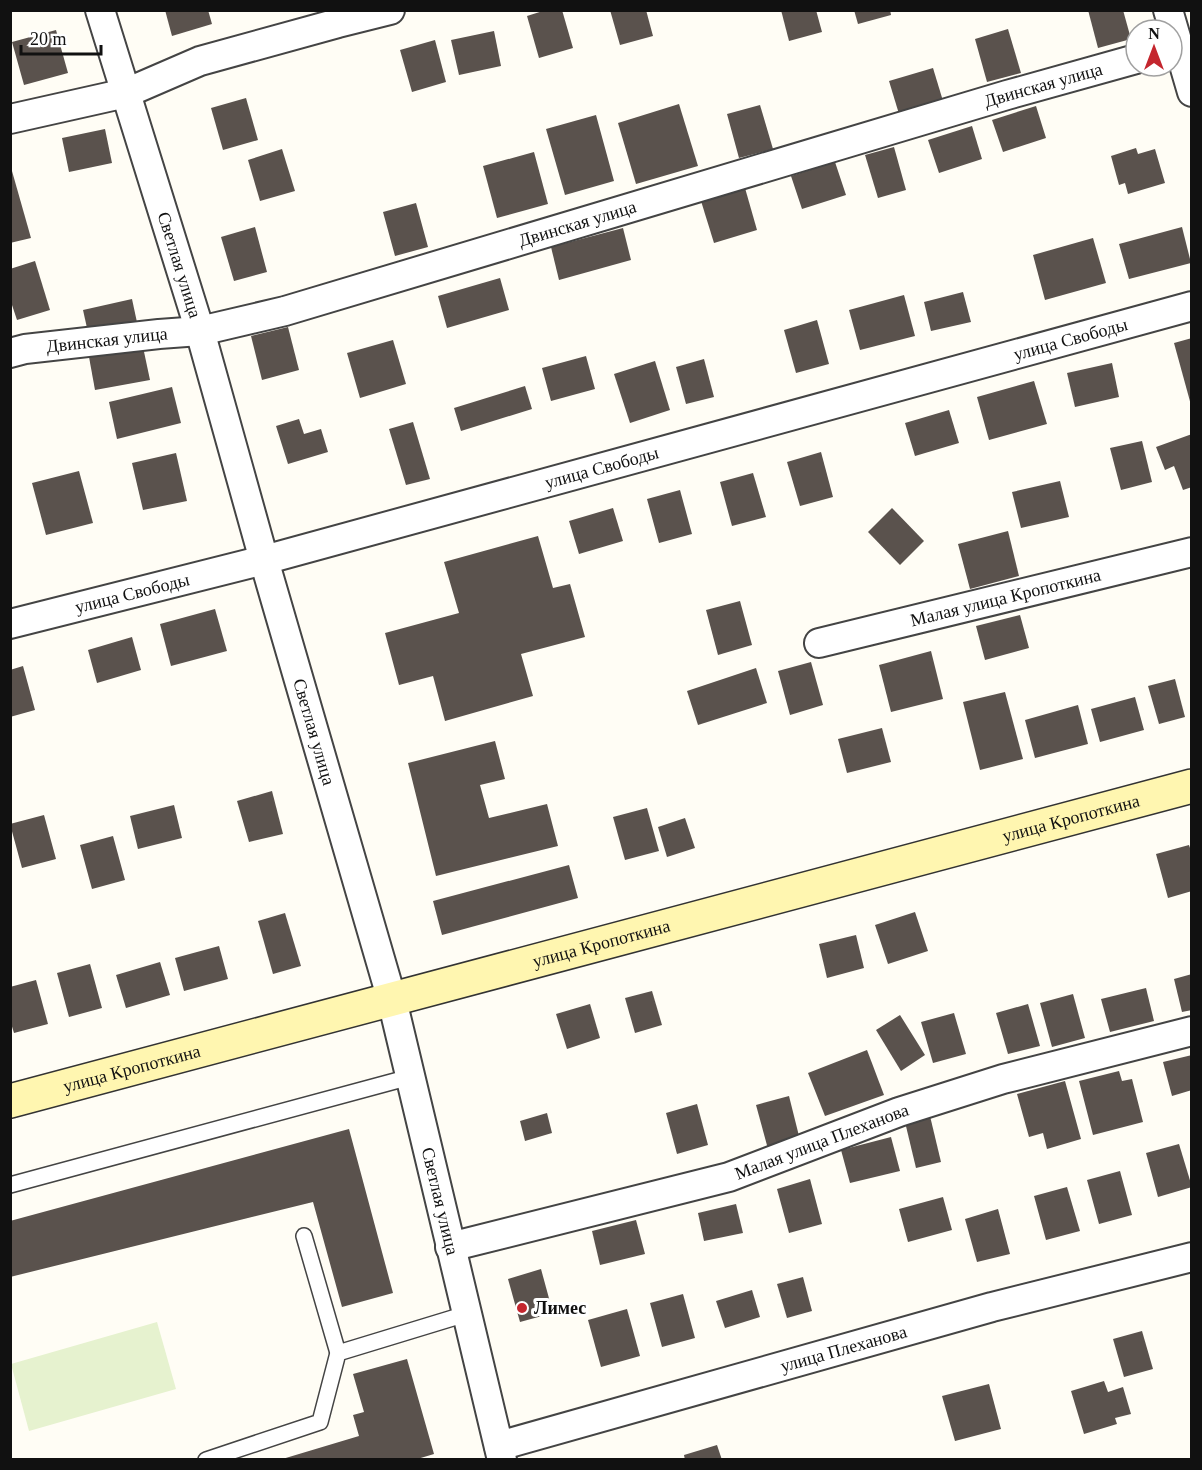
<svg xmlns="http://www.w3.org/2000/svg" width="1202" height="1470" viewBox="0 0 1202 1470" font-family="'Times New Roman',serif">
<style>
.pitch{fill:#e6f2cf}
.building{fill:#5a524d}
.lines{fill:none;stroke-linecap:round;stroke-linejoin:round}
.lane-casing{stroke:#444;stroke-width:18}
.street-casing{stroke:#444;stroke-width:32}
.secondary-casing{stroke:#333;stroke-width:36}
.lane{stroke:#fff;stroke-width:15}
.street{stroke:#fff;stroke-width:28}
.secondary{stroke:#fff6b0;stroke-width:33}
.poi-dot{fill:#c4262e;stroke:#fff;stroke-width:2}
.labels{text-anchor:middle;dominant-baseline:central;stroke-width:6;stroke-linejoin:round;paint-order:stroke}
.street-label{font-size:18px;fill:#111;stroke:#fff}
.poi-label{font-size:18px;font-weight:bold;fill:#111;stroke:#fff;text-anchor:start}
</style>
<rect width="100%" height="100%" fill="#fffdf5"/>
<polygon class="pitch" points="157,1322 176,1389 29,1431 11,1364"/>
<g class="building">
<polygon points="165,10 208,10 212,24 172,36"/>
<polygon points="546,10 562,10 573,48 539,58 527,16"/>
<polygon points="610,10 646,10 653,36 620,45"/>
<polygon points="781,10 816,10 822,32 789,41"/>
<polygon points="854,10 890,10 891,15 858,24"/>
<polygon points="1088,10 1123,10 1131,39 1098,48"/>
<polygon points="1008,29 1021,73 987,82 975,39"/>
<polygon points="56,30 68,73 24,85 12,42"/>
<polygon points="494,31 501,66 459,75 451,40"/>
<polygon points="435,40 446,82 412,92 400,50"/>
<polygon points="933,68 943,101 899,114 889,81"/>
<polygon points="246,98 258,140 223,150 211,108"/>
<polygon points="679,104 698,166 636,184 618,123"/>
<polygon points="760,105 773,149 739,158 727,114"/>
<polygon points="1036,106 1046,138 1003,152 992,120"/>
<polygon points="596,115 614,181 565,195 546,129"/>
<polygon points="972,126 982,159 939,173 928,140"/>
<polygon points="105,129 112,163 69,172 62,138"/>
<polygon points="894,147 906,190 878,198 865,155"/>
<polygon points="1136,148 1138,154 1155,149 1165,183 1128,194 1125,183 1119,185 1111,156"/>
<polygon points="282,149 295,191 260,201 248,160"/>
<polygon points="534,152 548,204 497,218 483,166"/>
<polygon points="835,162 846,195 802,209 791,176"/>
<polygon points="10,164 31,238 10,243"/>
<polygon points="745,188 757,230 714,243 701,201"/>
<polygon points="416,203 428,247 395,256 383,212"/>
<polygon points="255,227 267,272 234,281 221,237"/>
<polygon points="1182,227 1191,263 1129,279 1119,244"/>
<polygon points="623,228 631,260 559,280 551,247"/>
<polygon points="1093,238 1106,283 1045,300 1033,255"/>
<polygon points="35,261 50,310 17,320 10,299 10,269"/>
<polygon points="500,278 509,310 447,328 438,296"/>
<polygon points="963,292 971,322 931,331 924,302"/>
<polygon points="904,295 915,336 860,350 849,310"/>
<polygon points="132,299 138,327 89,337 83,310"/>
<polygon points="817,320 829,364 796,373 784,330"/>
<polygon points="288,327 299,370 262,380 251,336"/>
<polygon points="1192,338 1192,405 1191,405 1174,343"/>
<polygon points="393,340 406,384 360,398 347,353"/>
<polygon points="143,347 150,380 95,390 89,357"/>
<polygon points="586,356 595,389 551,401 542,368"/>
<polygon points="704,359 714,397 686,404 676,367"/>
<polygon points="655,361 670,410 630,423 614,374"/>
<polygon points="1112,363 1119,397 1075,407 1067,373"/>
<polygon points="1034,381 1047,424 989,440 977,397"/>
<polygon points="525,386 532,409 461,431 454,408"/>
<polygon points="172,387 181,423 117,439 109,402"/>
<polygon points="949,410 959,443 915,456 905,423"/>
<polygon points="299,419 304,434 321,429 328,452 288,464 276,426"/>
<polygon points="413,422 430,479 406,485 389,429"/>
<polygon points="1192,434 1192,487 1183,490 1174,466 1165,470 1156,447"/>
<polygon points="1142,441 1152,482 1121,490 1110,448"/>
<polygon points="821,452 833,497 800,506 787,462"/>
<polygon points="176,453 187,501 143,510 132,463"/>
<polygon points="79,471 93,523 46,535 32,483"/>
<polygon points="753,473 766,517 732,526 720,482"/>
<polygon points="1060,481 1069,517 1021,528 1012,492"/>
<polygon points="680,490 692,534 659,543 647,499"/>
<polygon points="613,508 623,541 579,554 569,521"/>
<polygon points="892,508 924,541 900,565 868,532"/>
<polygon points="1008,531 1019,576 970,589 958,544"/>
<polygon points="538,536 553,588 570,584 585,637 521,654 533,696 445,721 433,676 399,685 385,633 459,613 444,562"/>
<polygon points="740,601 752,645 718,655 706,610"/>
<polygon points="215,609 227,651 171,666 160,624"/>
<polygon points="1020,615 1029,648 985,660 976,626"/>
<polygon points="132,637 141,670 97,683 88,650"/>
<polygon points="931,651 943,699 891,712 879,665"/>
<polygon points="811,662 823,705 790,715 778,671"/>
<polygon points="23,666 35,710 10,717 10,670"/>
<polygon points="756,668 767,703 698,725 687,691"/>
<polygon points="1175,679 1185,717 1159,724 1148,686"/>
<polygon points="1005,692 1023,759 980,770 963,702"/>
<polygon points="1135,697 1144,730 1100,742 1091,709"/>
<polygon points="1078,705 1088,744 1035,758 1025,720"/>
<polygon points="882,728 891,762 847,773 838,739"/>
<polygon points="495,741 505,779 480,785 489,818 547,804 558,846 436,876 408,763"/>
<polygon points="272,791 283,834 249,842 237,801"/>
<polygon points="174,805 182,838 138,849 130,816"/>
<polygon points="647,808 659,851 625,860 613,817"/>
<polygon points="44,815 56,859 22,868 10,824"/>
<polygon points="685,818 695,848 667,857 658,827"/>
<polygon points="113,836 125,880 92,889 80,845"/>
<polygon points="1189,845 1192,854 1192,891 1168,898 1156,854"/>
<polygon points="569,865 578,898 442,935 433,901"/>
<polygon points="915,912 928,951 888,964 875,925"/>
<polygon points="285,913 301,966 273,974 258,921"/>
<polygon points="856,935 864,968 827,978 819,944"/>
<polygon points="219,946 228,979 184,991 175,958"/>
<polygon points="160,962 170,995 126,1008 116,975"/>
<polygon points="90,964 102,1008 69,1017 57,973"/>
<polygon points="1192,974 1192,1010 1182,1012 1174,979"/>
<polygon points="36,980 48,1024 14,1033 10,1020 10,987"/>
<polygon points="1146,988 1154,1021 1110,1032 1101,999"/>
<polygon points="652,991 662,1025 635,1033 625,998"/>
<polygon points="1073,994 1085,1038 1052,1047 1040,1003"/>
<polygon points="590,1004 600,1038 567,1049 556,1014"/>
<polygon points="1028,1004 1040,1046 1008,1054 996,1013"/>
<polygon points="954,1013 966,1054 933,1063 921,1022"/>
<polygon points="900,1015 925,1055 901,1071 876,1030"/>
<polygon points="867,1050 884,1095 825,1116 808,1073"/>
<polygon points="1192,1055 1192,1090 1172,1096 1163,1062"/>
<polygon points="1119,1071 1122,1081 1132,1079 1143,1122 1093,1135 1079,1081"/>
<polygon points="1065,1081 1081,1139 1047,1149 1043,1133 1029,1137 1017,1094"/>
<polygon points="789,1096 800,1140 768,1149 756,1105"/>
<polygon points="697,1104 708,1145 677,1154 666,1113"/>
<polygon points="547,1113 552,1133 525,1141 520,1121"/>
<polygon points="930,1116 941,1162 916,1168 905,1122"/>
<polygon points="349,1129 393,1293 342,1307 313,1202 10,1277 10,1221"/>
<polygon points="891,1137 900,1171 850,1183 841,1150"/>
<polygon points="1179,1144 1192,1187 1158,1197 1146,1153"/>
<polygon points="1120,1171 1132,1215 1099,1224 1087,1180"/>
<polygon points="810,1179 822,1224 789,1233 777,1189"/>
<polygon points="1067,1187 1080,1231 1046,1240 1034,1196"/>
<polygon points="943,1197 952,1230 908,1242 899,1209"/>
<polygon points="736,1204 743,1233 704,1241 698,1213"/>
<polygon points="998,1209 1010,1254 977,1262 965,1219"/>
<polygon points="636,1220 645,1254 600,1265 592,1231"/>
<polygon points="541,1269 553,1313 520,1322 508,1279"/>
<polygon points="803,1277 812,1311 787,1318 777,1284"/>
<polygon points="752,1290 760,1317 725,1328 716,1301"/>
<polygon points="683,1294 695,1338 662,1347 650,1303"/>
<polygon points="627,1309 640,1356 601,1367 588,1320"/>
<polygon points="1142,1331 1153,1369 1124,1377 1113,1339"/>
<polygon points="407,1359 434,1454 414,1460 279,1460 359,1436 353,1415 364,1412 353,1374"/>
<polygon points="1104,1381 1108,1392 1123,1387 1131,1414 1115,1418 1117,1424 1084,1434 1071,1391"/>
<polygon points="989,1384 1001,1429 955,1441 942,1396"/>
<polygon points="717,1445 722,1460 685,1460 684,1455"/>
</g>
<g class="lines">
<g class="lane-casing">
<g id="lane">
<polyline points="10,1185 410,1077"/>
<polyline points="304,1236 338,1353"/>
<polyline points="206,1460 320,1422 338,1353 466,1314"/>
</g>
</g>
<g class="street-casing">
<g id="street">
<path id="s1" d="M 100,10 L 200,331 L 264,560 L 392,1000 L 502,1460"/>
<polyline points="1168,10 1192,92"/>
<polyline points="10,119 126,93 200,61 338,23 390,10"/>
<path id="s2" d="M 10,353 L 25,349 L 159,334 L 200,331 L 285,311 L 1007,95 L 1136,59"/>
<path id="s3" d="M 10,624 L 264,560 L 1192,306"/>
<path id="s4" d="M 819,643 L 1192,552"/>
<path id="s5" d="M 450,1247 L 729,1177 L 899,1112 L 1003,1079 L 1192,1031"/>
<path id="s6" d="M 499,1446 L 992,1307 L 1192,1257"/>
</g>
</g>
<g class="secondary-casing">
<g id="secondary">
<path id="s7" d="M 10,1101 L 1192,786"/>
</g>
</g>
<use href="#lane" class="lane"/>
<use href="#street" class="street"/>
<use href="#secondary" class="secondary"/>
</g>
<circle class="poi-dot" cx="522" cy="1308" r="6"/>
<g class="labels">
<g class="street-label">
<text stroke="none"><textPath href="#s2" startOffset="1070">Двинская улица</textPath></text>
<text stroke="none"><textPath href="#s2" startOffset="584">Двинская улица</textPath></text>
<text stroke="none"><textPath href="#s1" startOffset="267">Светлая улица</textPath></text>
<text stroke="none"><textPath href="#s3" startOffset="1098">улица Свободы</textPath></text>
<text stroke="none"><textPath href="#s2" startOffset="98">Двинская улица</textPath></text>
<text stroke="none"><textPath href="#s3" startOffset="612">улица Свободы</textPath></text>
<text stroke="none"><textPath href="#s3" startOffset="126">улица Свободы</textPath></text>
<text stroke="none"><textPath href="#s4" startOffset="192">Малая улица Кропоткина</textPath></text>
<text stroke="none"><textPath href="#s1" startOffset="753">Светлая улица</textPath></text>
<text stroke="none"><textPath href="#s7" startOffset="1098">улица Кропоткина</textPath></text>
<text stroke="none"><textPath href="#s7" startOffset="612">улица Кропоткина</textPath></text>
<text stroke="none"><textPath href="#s7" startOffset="126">улица Кропоткина</textPath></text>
<text stroke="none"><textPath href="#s5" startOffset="387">Малая улица Плеханова</textPath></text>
<text stroke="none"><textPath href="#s1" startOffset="1239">Светлая улица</textPath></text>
<text stroke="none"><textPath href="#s6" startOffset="358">улица Плеханова</textPath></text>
</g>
<g class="poi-label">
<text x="534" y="1308">Лимес</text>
</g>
</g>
<rect width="1202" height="1470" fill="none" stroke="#111111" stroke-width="24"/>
<g transform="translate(1154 48)"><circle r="28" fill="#ffffff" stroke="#a0a0a0" stroke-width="1.5"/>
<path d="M0-4.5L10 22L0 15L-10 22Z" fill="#c4262e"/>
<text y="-9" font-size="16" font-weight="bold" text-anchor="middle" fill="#111111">N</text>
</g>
<path d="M21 45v9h80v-9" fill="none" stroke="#111111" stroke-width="3"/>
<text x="30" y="45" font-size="18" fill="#111111" stroke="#ffffff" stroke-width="4.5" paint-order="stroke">20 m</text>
</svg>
